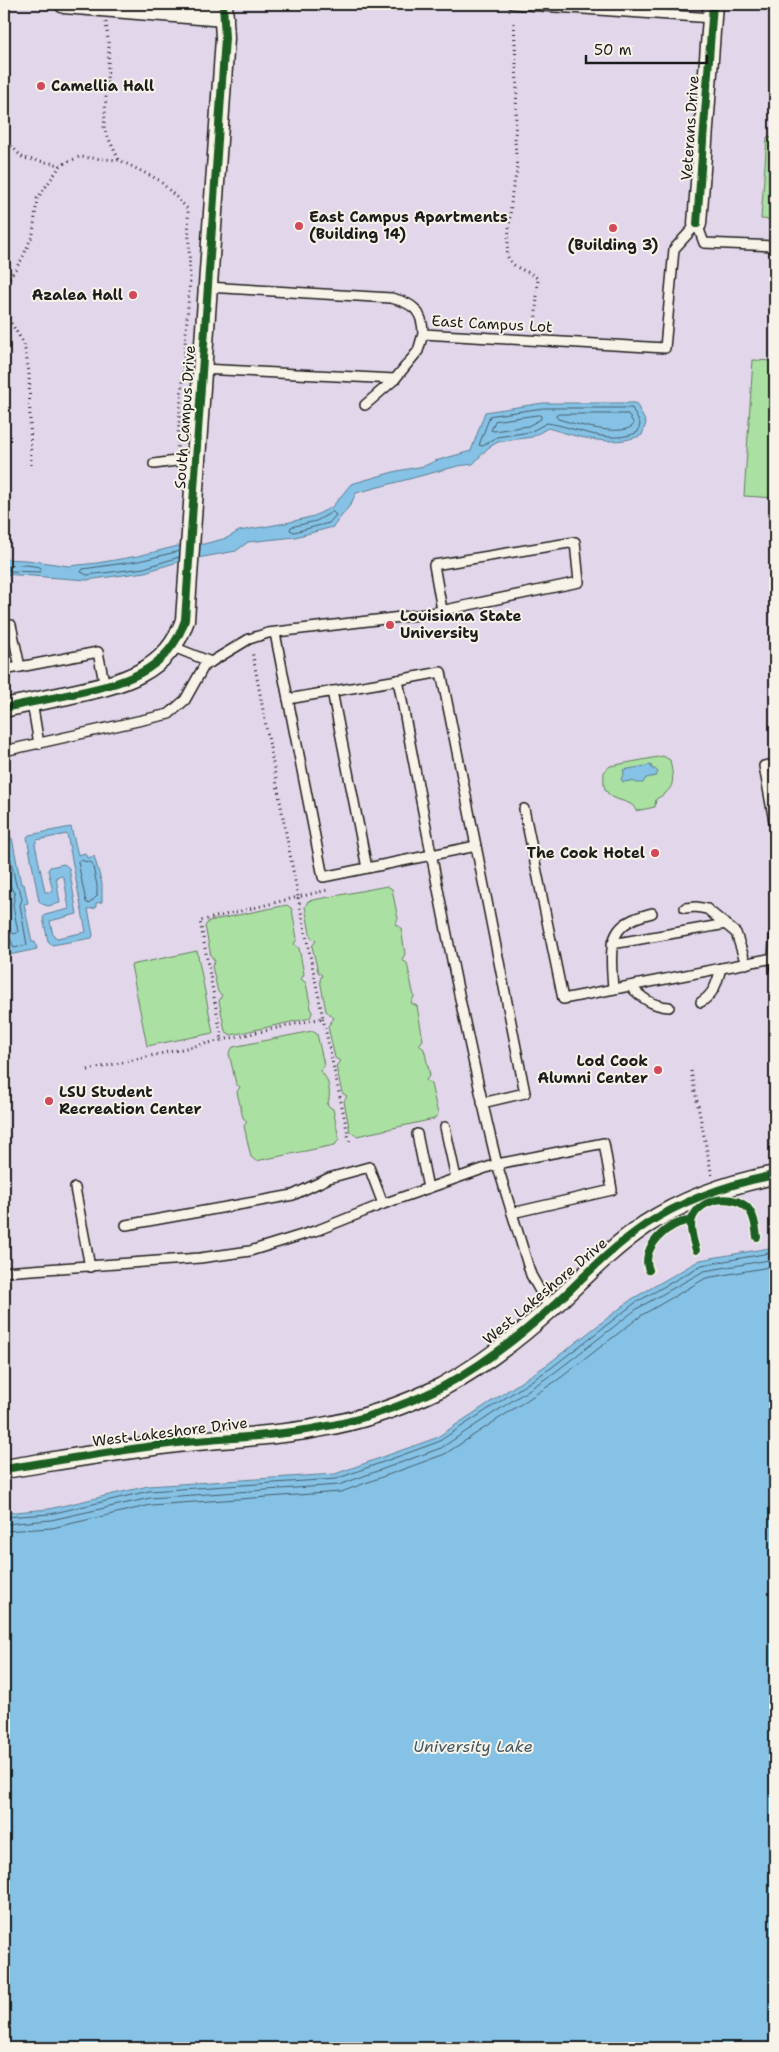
<svg xmlns="http://www.w3.org/2000/svg" width="779" height="2052" viewBox="0 0 779 2052" font-family="'Shantell Sans',sans-serif">
<style>
.built{fill:#e2d6ea}
.green{fill:#aae0a2;stroke:#637e5f}
.water{fill:#85c2e5;stroke:#5b8095;fill-rule:evenodd}
.lines{fill:none;stroke-linecap:round;stroke-linejoin:round}
.shore{stroke:#465e6c;stroke-width:1}
.lane-casing{stroke:#1c1c1c;stroke-width:12}
.street-casing{stroke:#1c1c1c;stroke-width:21}
.path{stroke:#1c1c1c;stroke-width:3;stroke-dasharray:1 4;stroke-linecap:butt}
.lane{stroke:#f7f3e8;stroke-width:9}
.street{stroke:#f7f3e8;stroke-width:18}
.cycleway-casing{stroke:#f7f3e8;stroke-width:11}
.cycleway{stroke:#1b5e20;stroke-width:8}
.poi-dot{fill:#d1495b;stroke:#f7f3e8;stroke-width:2}
.labels{text-anchor:middle;dominant-baseline:central;stroke-width:4;stroke-linejoin:round;paint-order:stroke}
.poi-label{font-size:15px;font-weight:bold;fill:#1c1c1c;stroke:#f7f3e8;text-anchor:start}
.street-label{font-size:15px;fill:#1c1c1c;stroke:#f7f3e8}
.water-label{font-size:16px;font-style:italic;fill:#415662;stroke:#f7f3e8}
</style>
<rect width="100%" height="100%" fill="#ebe2e9"/>
<filter id="ink" filterUnits="userSpaceOnUse"><feTurbulence type="fractalNoise" baseFrequency=".02" numOctaves="2"/><feDisplacementMap in="SourceGraphic" scale="10" xChannelSelector="R" yChannelSelector="G"/><feConvolveMatrix kernelMatrix="1 2 1 2 8 2 1 2 1" color-interpolation-filters="sRGB"/></filter>
<g filter="url(#ink)">
<polygon class="built" points="4,4 775,4 775,1247 700,1260 632,1299 548,1364 436,1438 335,1474 148,1486 49,1509 4,1513"/>
<g class="green">
<polygon points="767,137 775,138 775,220 761,219"/>
<polygon points="753,360 775,361 775,498 744,496"/>
<path d="M 663,756 L 670,760 C 674,781 676,789 656,799 L 655,807 L 636,811 C 633,798 612,804 605,789 C 603,785 604,777 604,772 L 610,766 Z"/>
<polygon points="387,886 392,889 398,919 395,924 401,928 405,954 402,960 407,963 414,997 411,1003 417,1006 423,1040 419,1045 424,1049 430,1075 426,1080 431,1084 438,1114 434,1119 357,1136 350,1132 344,1101 347,1096 342,1093 336,1066 340,1061 335,1058 328,1026 334,1018 326,1011 320,980 322,975 318,972 312,946 316,941 311,938 305,907 308,901"/>
<polygon points="287,905 292,909 297,939 294,944 299,948 304,974 301,979 306,983 312,1013 310,1018 231,1035 225,1031 219,1001 222,995 218,992 212,966 215,961 211,956 205,926 209,921"/>
<polygon points="197,951 213,1033 147,1046 131,965"/>
<path d="M 312,1031 L 317,1034 L 324,1065 L 320,1071 C 329,1077 332,1096 327,1105 L 333,1109 L 339,1139 L 335,1145 L 256,1161 L 251,1157 L 244,1126 L 247,1121 L 243,1118 L 237,1092 L 240,1087 L 236,1084 L 229,1053 L 233,1047 Z"/>
</g>
<g class="water">
<path d="M 543,403 L 636,403 L 646,423 L 642,435 C 612,448 578,437 548,428 L 532,437 L 498,442 L 488,448 L 473,464 L 458,466 L 356,493 L 351,504 L 333,527 L 295,537 L 248,542 L 236,551 L 181,561 L 145,572 L 87,580 L 4,574 L 4,559 L 27,560 L 69,566 L 97,563 L 138,556 L 178,546 L 204,544 L 227,538 L 239,531 L 286,523 L 314,516 L 332,507 L 351,484 L 397,471 L 424,466 L 435,461 L 471,451 L 485,412 Z"/>
<polygon points="651,765 652,769 655,769 658,772 656,776 646,778 643,783 637,783 632,781 623,782 621,779 624,774 623,770"/>
<path d="M 71,827 L 78,855 L 85,853 L 87,858 L 94,856 L 102,884 L 102,902 L 96,903 L 96,908 L 88,909 L 93,935 L 92,938 L 52,945 L 48,941 L 43,918 L 45,915 L 69,909 L 64,878 L 61,876 L 56,877 L 60,903 L 48,906 L 42,904 L 39,901 L 27,837 L 29,835 ZM 67,834 L 86,932 L 57,938 L 53,935 L 50,921 L 77,914 L 69,868 L 64,864 L 50,867 L 48,870 L 53,892 L 45,892 L 35,844 L 37,840 Z"/>
<polygon points="12,838 21,884 24,884 28,903 24,904 32,942 35,942 37,949 9,955 4,929 4,839"/>
<polygon points="775,1247 775,2048 4,2048 4,1513 49,1509 148,1486 335,1474 436,1438 548,1364 632,1299 700,1260"/>
</g>
<g class="lines">
<g class="shore">
<path d="M 544,408 L 632,408 L 640,424 L 638,432 C 609,446 576,427 547,423 L 530,432 L 497,437 L 483,446 L 479,445 L 490,416 Z"/>
<path d="M 559,414 L 628,414 L 634,424 C 624,439 572,423 558,419 L 556,416 Z"/>
<polygon points="539,415 541,416 541,419 528,426 494,431 491,430 495,421"/>
<polygon points="333,512 336,515 329,523 294,532 290,530 291,527 316,521"/>
<polyline points="179,557 144,568 87,575 81,572 83,569 139,561 180,551"/>
<polygon points="27,565 40,567 42,570 40,572 10,571 7,568 9,566"/>
<polyline points="4,844 8,846 16,885 20,890 22,899 20,905 27,945 14,948 10,938 4,936"/>
<polyline points="4,856 10,886 15,894 13,905 18,932 15,934 4,930"/>
<polygon points="80,860 92,863 97,885 97,896 89,904 86,902 78,862"/>
<polyline points="4,1517 50,1514 149,1491 336,1479 438,1442 551,1368 635,1303 702,1265 775,1252"/>
<polyline points="4,1524 51,1520 150,1498 339,1485 441,1448 554,1373 638,1308 704,1271 775,1259"/>
<polyline points="4,1531 52,1528 151,1505 341,1492 445,1454 559,1379 642,1315 706,1278 775,1266"/>
</g>
<g class="lane-casing">
<g id="lane">
<polyline points="513,4 712,18"/>
<path d="M 207,287 L 391,298 C 412,303 423,310 423,334 L 665,348 L 674,249 L 697,224 L 704,243 L 775,246"/>
<polyline points="202,369 395,379 418,351 423,334"/>
<polyline points="365,405 395,379"/>
<polyline points="154,464 176,461 196,462"/>
<polyline points="4,626 11,625 20,667"/>
<polyline points="275,633 288,699"/>
<polyline points="171,646 211,662 249,639 268,633 426,614 579,582 575,542 434,565 442,610"/>
<polyline points="4,670 98,652 105,687"/>
<polyline points="398,680 441,672 476,846"/>
<polyline points="332,691 367,868"/>
<polyline points="32,702 39,744"/>
<polyline points="4,751 169,714 185,700 204,666 211,662"/>
<polyline points="775,764 764,766 775,827"/>
<polyline points="524,809 563,999 773,958 775,969"/>
<polyline points="685,908 696,907 707,909 736,933 746,964"/>
<polyline points="612,944 726,924"/>
<polyline points="773,958 775,931"/>
<path d="M 630,986 C 642,998 652,1006 669,1007"/>
<path d="M 613,989 C 612,966 605,933 630,921 C 636,917 645,915 652,913"/>
<path d="M 701,1002 C 714,994 717,983 721,968"/>
<path d="M 482,1103 L 525,1093 L 476,846 L 323,877 L 288,699 L 398,680 C 429,841 458,1004 497,1164 L 604,1143 L 612,1190 L 512,1213"/>
<polyline points="445,1127 456,1178"/>
<polyline points="417,1134 428,1188"/>
<polyline points="75,1188 90,1267"/>
<polyline points="126,1225 293,1195 329,1178 369,1167 383,1204"/>
<polyline points="4,1272 200,1258 250,1251 318,1230 383,1204 497,1164 531,1275 550,1309"/>
</g>
</g>
<g class="street-casing">
<g id="street">
<polyline points="64,4 224,17"/>
<polyline points="697,224 713,4"/>
<path d="M 4,708 C 27,703 49,699 72,694 C 120,684 168,673 185,620 L 225,38 L 223,4"/>
<path d="M 4,1469 C 61,1460 119,1450 177,1443 C 223,1438 271,1437 317,1428 C 359,1421 403,1406 442,1387 C 481,1366 519,1337 552,1307 C 582,1279 611,1248 645,1225 C 685,1199 728,1184 775,1175"/>
</g>
</g>
<g class="path">
<polyline points="106,22 109,49 104,129 119,160"/>
<path d="M 514,23 L 517,85 L 515,140 L 517,171 L 512,192 L 507,255 C 513,271 528,269 538,279 L 535,329"/>
<polyline points="4,139 23,158 61,165"/>
<polyline points="31,465 29,372 24,344 4,311 4,286 22,259 33,234 37,199 61,165 79,157 119,160 159,180 188,209 190,279 177,450"/>
<polyline points="323,1018 350,1144"/>
<polyline points="222,1040 323,1018 298,897 328,890"/>
<polyline points="88,1070 222,1040 200,921 298,897 252,651"/>
<polyline points="691,1071 712,1176"/>
<path d="M 738,1202 C 753,1209 755,1222 757,1237"/>
<polyline points="692,1218 692,1235 696,1250"/>
<path d="M 649,1270 C 643,1256 651,1247 661,1236"/>
</g>
<use href="#lane" class="lane"/>
<use href="#street" class="street"/>
<g class="cycleway-casing">
<g id="cycleway">
<polyline points="697,224 713,4"/>
<path d="M 4,708 C 27,703 49,699 72,694 C 120,684 168,673 185,620 L 225,38 L 223,4"/>
<path d="M 696,1250 C 693,1240 689,1228 692,1219 C 700,1197 737,1192 750,1211 C 755,1218 756,1229 757,1237"/>
<path d="M 649,1270 C 639,1248 670,1220 691,1221"/>
<path d="M 4,1469 C 61,1460 119,1450 177,1443 C 223,1438 271,1437 317,1428 C 359,1421 403,1406 442,1387 C 481,1366 519,1337 552,1307 C 582,1279 611,1248 645,1225 C 685,1199 728,1184 775,1175"/>
</g>
</g>
<use href="#cycleway" class="cycleway"/>
</g>
</g>
<g class="poi-dot">
<circle cx="41" cy="86" r="5"/>
<circle cx="299" cy="226" r="5"/>
<circle cx="613" cy="228" r="5"/>
<circle cx="133" cy="295" r="5"/>
<circle cx="390" cy="625" r="5"/>
<circle cx="655" cy="853" r="5"/>
<circle cx="658" cy="1070" r="5"/>
<circle cx="49" cy="1101" r="5"/>
</g>
<g class="labels">
<g class="poi-label">
<text x="51" y="86">Camellia Hall</text>
<text x="309" y="217">East Campus Apartments<tspan x="309" dy="17">(Building 14)</tspan></text>
<text x="613" y="245" text-anchor="middle">(Building 3)</text>
<text x="123" y="295" text-anchor="end">Azalea Hall</text>
<text x="400" y="616">Louisiana State<tspan x="400" dy="17">University</tspan></text>
<text x="645" y="853" text-anchor="end">The Cook Hotel</text>
<text x="648" y="1061" text-anchor="end">Lod Cook<tspan x="648" dy="17">Alumni Center</tspan></text>
<text x="59" y="1092">LSU Student<tspan x="59" dy="17">Recreation Center</tspan></text>
</g>
<g class="street-label">
<text transform="translate(690 128) rotate(-86)">Veterans Drive</text>
<text transform="translate(492 324) rotate(3)">East Campus Lot</text>
<text transform="translate(185 417) rotate(-86)">South Campus Drive</text>
<text transform="translate(545 1291) rotate(-40)">West Lakeshore Drive</text>
<text transform="translate(170 1432) rotate(-7)">West Lakeshore Drive</text>
</g>
<g class="water-label">
<text x="473" y="1746">University Lake</text>
</g>
</g>
<rect width="779" height="2052" fill="none" stroke="#f7f3e8" stroke-width="20"/>
<rect x="10" y="10" width="759" height="2032" fill="none" stroke="#1c1c1c" stroke-width="2" filter="url(#ink)"/>
<path d="M586 55v8h121v-8" fill="none" stroke="#1c1c1c" stroke-width="2.5"/>
<text x="594" y="55" font-size="15" fill="#1c1c1c" stroke="#f7f3e8" stroke-width="4" paint-order="stroke">50 m</text>
</svg>
